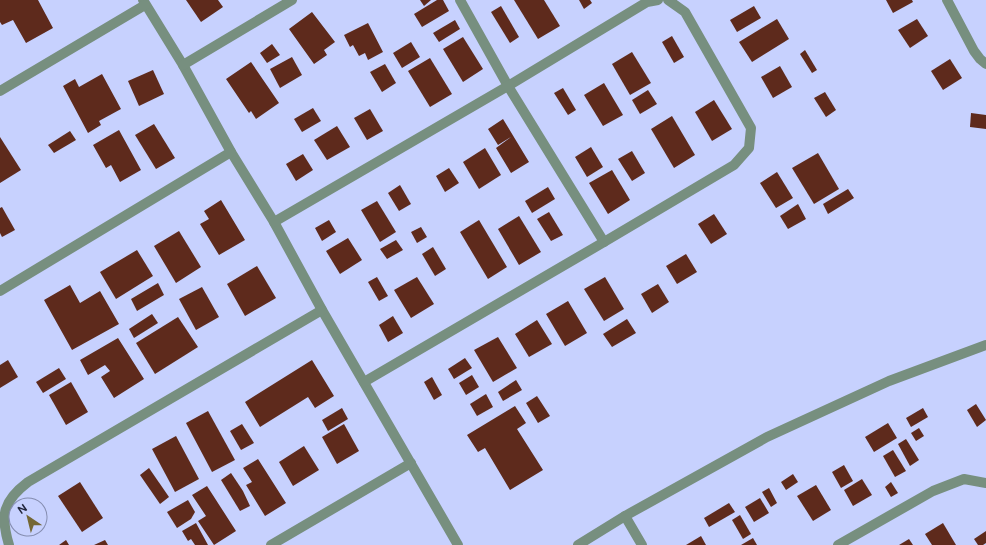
<svg xmlns="http://www.w3.org/2000/svg" width="986" height="545" viewBox="0 0 986 545" font-family="Figtree,sans-serif">
<style>
.building{fill:#5e2a1c}
.lines{fill:none;stroke-linecap:round;stroke-linejoin:round}
.minor{stroke:#778f7f;stroke-width:10}
.tertiary{stroke:#778f7f;stroke-width:10}
</style>
<rect width="100%" height="100%" fill="#c7d1fe"/>
<g class="building">
<polygon points="0,0 38,0 53,28 26,43 13,20 2,25 0,22"/>
<polygon points="186,0 218,0 223,7 201,22"/>
<polygon points="420,0 431,0 424,6"/>
<polygon points="437,0 443,0 449,11 422,27 414,14"/>
<polygon points="514,0 544,0 560,26 538,39"/>
<polygon points="579,0 590,0 592,3 584,9"/>
<polygon points="886,0 912,0 913,2 893,13"/>
<polygon points="501,6 519,37 510,43 491,12"/>
<polygon points="754,6 761,18 737,32 730,20"/>
<polygon points="312,12 335,42 324,50 327,55 314,64 289,29"/>
<polygon points="777,19 789,39 752,62 739,42"/>
<polygon points="917,19 928,36 910,48 898,30"/>
<polygon points="455,20 460,29 439,42 433,33"/>
<polygon points="368,23 383,52 368,60 365,53 359,56 353,45 350,47 344,35"/>
<polygon points="672,36 684,57 674,63 662,42"/>
<polygon points="463,37 483,69 463,82 443,49"/>
<polygon points="411,42 420,57 402,68 393,53"/>
<polygon points="272,44 280,55 267,63 260,53"/>
<polygon points="805,50 817,70 812,73 800,54"/>
<polygon points="632,52 651,83 630,95 612,64"/>
<polygon points="292,57 302,75 280,88 270,69"/>
<polygon points="430,58 452,94 430,107 408,71"/>
<polygon points="950,59 962,78 943,90 931,71"/>
<polygon points="251,62 279,103 256,119 251,111 249,113 226,79"/>
<polygon points="385,64 396,83 382,92 370,72"/>
<polygon points="780,66 792,87 773,98 761,77"/>
<polygon points="153,70 164,94 139,106 128,81"/>
<polygon points="102,74 121,109 99,121 101,125 88,133 63,86 75,79 79,87"/>
<polygon points="604,83 623,115 603,126 584,95"/>
<polygon points="563,88 576,110 568,115 554,93"/>
<polygon points="648,90 657,104 640,114 632,100"/>
<polygon points="825,92 836,110 826,117 814,98"/>
<polygon points="714,100 732,129 712,141 695,112"/>
<polygon points="313,108 321,121 302,132 294,119"/>
<polygon points="370,109 383,131 367,140 354,118"/>
<polygon points="971,113 986,115 986,129 970,127"/>
<polygon points="672,116 695,155 674,168 651,129"/>
<polygon points="503,119 529,162 511,173 496,148 511,137 498,145 488,129"/>
<polygon points="154,124 175,158 156,169 135,135"/>
<polygon points="337,126 350,147 327,160 314,140"/>
<polygon points="119,130 141,170 120,182 111,165 106,168 93,145"/>
<polygon points="70,131 76,140 54,153 48,145"/>
<polygon points="0,137 21,170 0,183"/>
<polygon points="591,147 603,167 587,177 575,157"/>
<polygon points="485,148 501,175 479,189 463,162"/>
<polygon points="632,151 645,173 632,181 618,159"/>
<polygon points="818,153 839,189 814,204 792,168"/>
<polygon points="303,154 313,170 296,181 286,164"/>
<polygon points="449,168 459,183 445,192 436,176"/>
<polygon points="612,170 630,200 608,214 589,183"/>
<polygon points="777,172 793,198 776,208 760,183"/>
<polygon points="400,185 411,204 399,211 388,193"/>
<polygon points="548,187 555,199 532,213 525,201"/>
<polygon points="848,189 854,198 828,214 823,204"/>
<polygon points="221,200 245,240 219,255 200,224 209,219 204,211"/>
<polygon points="377,201 396,232 380,242 361,210"/>
<polygon points="798,204 806,219 788,229 780,216"/>
<polygon points="2,207 15,230 2,237 0,233 0,208"/>
<polygon points="549,212 563,235 551,241 537,219"/>
<polygon points="714,214 727,234 711,244 698,224"/>
<polygon points="519,216 541,252 519,265 498,229"/>
<polygon points="329,220 336,232 322,241 315,228"/>
<polygon points="479,220 507,267 488,279 460,232"/>
<polygon points="421,227 427,237 417,243 411,232"/>
<polygon points="179,231 201,267 176,283 154,246"/>
<polygon points="348,238 362,260 340,274 326,251"/>
<polygon points="396,240 403,250 387,259 380,249"/>
<polygon points="433,247 446,269 435,276 422,254"/>
<polygon points="137,250 153,276 116,299 100,272"/>
<polygon points="686,254 697,272 677,284 666,266"/>
<polygon points="257,266 276,298 245,316 227,284"/>
<polygon points="377,277 388,296 379,301 368,282"/>
<polygon points="417,277 434,304 411,318 394,290"/>
<polygon points="605,277 624,309 604,321 584,289"/>
<polygon points="158,283 164,295 137,311 131,299"/>
<polygon points="658,284 669,302 652,313 641,294"/>
<polygon points="70,285 80,303 100,291 119,324 72,350 44,300"/>
<polygon points="202,287 219,317 196,330 179,299"/>
<polygon points="568,301 587,333 565,346 546,314"/>
<polygon points="152,314 158,323 134,338 129,329"/>
<polygon points="393,316 403,333 388,342 379,325"/>
<polygon points="178,317 198,347 155,374 136,343"/>
<polygon points="627,319 636,333 612,347 603,334"/>
<polygon points="537,320 552,344 529,357 515,334"/>
<polygon points="498,337 517,368 493,382 474,350"/>
<polygon points="118,338 144,379 114,398 101,377 110,371 105,365 88,375 80,360"/>
<polygon points="465,358 472,368 454,379 448,369"/>
<polygon points="8,360 18,377 0,388 0,365"/>
<polygon points="312,360 334,396 315,408 308,397 260,427 245,402"/>
<polygon points="59,368 66,379 43,393 36,382"/>
<polygon points="472,375 479,387 466,395 459,383"/>
<polygon points="432,377 442,395 434,400 424,382"/>
<polygon points="516,380 522,390 503,401 498,392"/>
<polygon points="71,382 88,412 66,425 49,395"/>
<polygon points="486,394 493,407 477,416 470,404"/>
<polygon points="537,396 550,416 538,423 526,403"/>
<polygon points="976,404 986,420 977,427 967,410"/>
<polygon points="515,406 526,423 517,429 543,470 510,490 485,448 478,452 467,435"/>
<polygon points="342,408 348,419 328,431 322,420"/>
<polygon points="923,408 928,417 911,427 906,418"/>
<polygon points="208,411 235,460 212,472 186,423"/>
<polygon points="888,423 897,438 874,452 865,437"/>
<polygon points="242,424 254,443 241,450 230,431"/>
<polygon points="344,424 359,451 337,464 322,437"/>
<polygon points="919,428 924,436 916,441 911,433"/>
<polygon points="176,436 199,479 175,492 152,449"/>
<polygon points="906,439 919,460 910,466 898,444"/>
<polygon points="304,446 319,470 293,486 279,462"/>
<polygon points="893,450 906,471 895,477 883,456"/>
<polygon points="258,459 286,503 265,516 246,485 252,482 243,468"/>
<polygon points="844,465 853,481 841,488 832,472"/>
<polygon points="149,468 169,497 160,504 140,475"/>
<polygon points="231,473 243,491 250,506 240,511 221,480"/>
<polygon points="793,474 798,482 786,490 781,482"/>
<polygon points="862,479 872,495 853,506 844,490"/>
<polygon points="80,482 103,518 82,532 58,496"/>
<polygon points="891,482 898,493 891,497 885,487"/>
<polygon points="816,485 831,510 813,521 797,496"/>
<polygon points="207,486 236,531 214,545 198,521 206,516 192,495"/>
<polygon points="769,488 777,503 771,507 762,492"/>
<polygon points="760,498 769,513 754,522 745,507"/>
<polygon points="188,500 195,512 191,519 177,528 167,512"/>
<polygon points="729,503 735,512 709,527 704,518"/>
<polygon points="740,515 751,534 743,539 732,520"/>
<polygon points="196,523 208,545 195,545 191,539 188,541 182,531"/>
<polygon points="943,523 956,545 932,545 925,534"/>
<polygon points="986,531 986,543 983,545 978,545 974,539"/>
<polygon points="701,536 706,545 686,545"/>
<polygon points="753,538 757,545 741,545"/>
<polygon points="909,539 913,545 899,545"/>
<polygon points="66,540 69,545 59,545"/>
<polygon points="105,540 108,545 94,545"/>
</g>
<g class="lines">
<g class="minor">
<polyline points="143,0 183,65 231,152 274,222 322,310 458,545"/>
<polyline points="460,0 508,86 604,242"/>
<polyline points="947,0 974,51 980,59 986,64"/>
<polyline points="183,65 292,0"/>
<polyline points="0,91 145,5"/>
<polyline points="274,222 508,86 647,2 658,0"/>
<polyline points="0,291 231,152"/>
<polyline points="364,382 604,242 734,165 749,148 751,128 685,12 668,0"/>
<polyline points="625,516 642,545"/>
<path d="M 9,545 C 0,515 3,501 28,482 L 322,310"/>
<polyline points="271,545 411,463"/>
<polyline points="838,545 933,491 964,479 986,483"/>
</g>
<polyline class="tertiary" points="578,545 625,516 767,437 889,381 986,345"/>
</g>
<g transform="translate(28 517) rotate(325)"><circle r="19" fill="#c7d1fe" stroke="#858db0"/>
<path d="M0-3L7 15L0 10L-7 15Z" fill="#746734"/>
<text y="-6" font-size="11" font-weight="bold" text-anchor="middle" fill="#22263c">N</text>
</g>
</svg>
